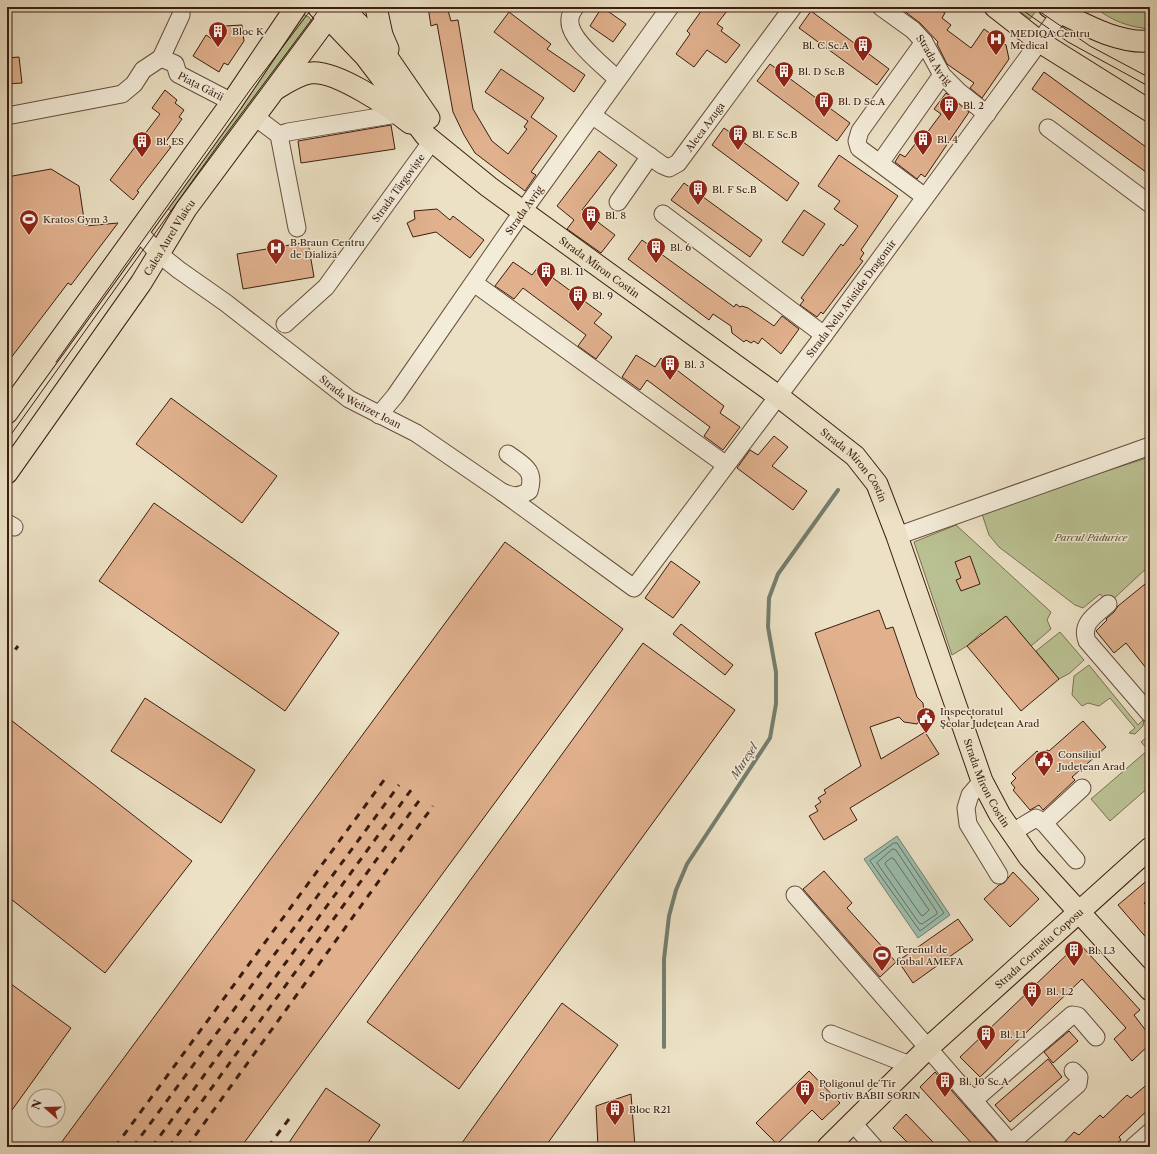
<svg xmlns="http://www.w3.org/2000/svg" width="1157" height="1154" viewBox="0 0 1157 1154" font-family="'Libre Caslon Text',serif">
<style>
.green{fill:#bac293;stroke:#7a7052}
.water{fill:#9abeae;stroke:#747e6f}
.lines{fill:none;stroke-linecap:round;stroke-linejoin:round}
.shore{stroke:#6a6e5f;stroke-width:1}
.stream{stroke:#747e6f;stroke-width:4}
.building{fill:#e1b18e;stroke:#3b1d10}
.minor-casing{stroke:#674e3d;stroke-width:19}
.major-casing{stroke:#3b1d10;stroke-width:23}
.minor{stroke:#f3ecd9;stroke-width:17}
.major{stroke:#ece1c5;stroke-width:21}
.tram{stroke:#3b1d10;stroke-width:1}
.rail{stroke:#3b1d10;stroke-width:3;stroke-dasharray:7 7;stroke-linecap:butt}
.labels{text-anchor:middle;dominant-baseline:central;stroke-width:3;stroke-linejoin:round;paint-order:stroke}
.poi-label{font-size:10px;fill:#3b1d10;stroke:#f3ecd9;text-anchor:start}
.street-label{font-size:10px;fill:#3b1d10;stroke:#f3ecd9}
.park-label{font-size:10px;font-style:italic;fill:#614f37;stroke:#f3ecd9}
.water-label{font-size:11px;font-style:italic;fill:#584d3f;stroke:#f3ecd9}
</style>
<rect width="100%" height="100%" fill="#ece1c5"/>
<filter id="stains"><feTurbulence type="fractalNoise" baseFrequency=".005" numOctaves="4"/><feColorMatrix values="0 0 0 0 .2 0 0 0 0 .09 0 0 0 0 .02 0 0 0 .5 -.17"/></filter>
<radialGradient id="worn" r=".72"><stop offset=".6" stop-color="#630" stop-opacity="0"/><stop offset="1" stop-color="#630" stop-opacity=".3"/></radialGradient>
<g class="green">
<polygon points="1014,7 1039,7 1030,19"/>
<path d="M 1095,7 L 1150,7 L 1150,29 C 1129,27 1111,21 1095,7 Z"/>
<polygon points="304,15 309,17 312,22 172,212 162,204 300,16"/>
<polygon points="1150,457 1150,565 1108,604 1100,594 1083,608 1075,605 999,547 989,535 981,511"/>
<polygon points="956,525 1051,612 1047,620 1051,629 1031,646 1006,616 997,623 988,641 981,633 967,646 952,655 914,542"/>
<polygon points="1060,632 1084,660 1070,673 1059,679 1036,651"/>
<polygon points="1089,665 1138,725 1144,719 1143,726 1135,734 1129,733 1135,728 1110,698 1099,706 1088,703 1082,706 1072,695 1074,676"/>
<polygon points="1150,734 1150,786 1110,821 1091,799 1148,750 1141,742"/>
</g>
<polygon class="water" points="897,836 950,915 918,938 864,859"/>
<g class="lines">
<g class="shore">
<polygon points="894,843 897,843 944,913 920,931 870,861"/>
<polygon points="893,849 896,850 937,912 937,914 922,924 919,923 877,863"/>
<polygon points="892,858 894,859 929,910 923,916 921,915 885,864 886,862"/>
</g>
<polyline class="stream" points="664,1047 664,959 669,916 676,890 687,864 770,738 776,704 776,672 768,627 769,598 778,574 838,490"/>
</g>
<g class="building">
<polygon points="428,7 447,7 451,21 458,20 473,109 492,141 508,154 527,129 524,127 528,121 485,92 501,69 544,98 531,117 557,136 531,172 536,175 525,191 475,153 464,135 453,112 437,24 431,26"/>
<polygon points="602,7 626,24 613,42 590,26"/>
<polygon points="704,7 730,7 717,24 723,28 721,31 740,45 726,63 707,50 694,67 676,54 690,34 687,31"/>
<polygon points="905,7 936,7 945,13 942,18 951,25 947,30 971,48 984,29 1006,45 1009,59 982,98 970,88 974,83 947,64 937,44 938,42 920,23 903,10"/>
<polygon points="811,11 889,69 877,85 799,28"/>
<polygon points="509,12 551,44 547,49 585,75 574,92 494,32"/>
<polygon points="242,25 244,41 228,65 224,63 219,72 193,56 206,35 215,41 224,26"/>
<polygon points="19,57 22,83 7,84 7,58"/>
<polygon points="770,64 850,123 837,141 757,81"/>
<polygon points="1044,72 1150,150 1150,175 1032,89"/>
<polygon points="165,90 177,100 175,103 184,110 179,117 182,119 165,143 171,147 137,191 139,192 133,200 110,180 160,114 152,108"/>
<polygon points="946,93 969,112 925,177 921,174 917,179 895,162 900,154 905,157 919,139 921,141 941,114 934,109"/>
<polygon points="391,125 395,149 301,163 298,141"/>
<polygon points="724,128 799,183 787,201 712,145"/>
<polygon points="599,151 617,165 582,210 615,235 601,253 567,229 574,220 557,206"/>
<polygon points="839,155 898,196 861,250 864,253 860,259 863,261 823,314 821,312 817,317 800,305 804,300 801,298 841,244 843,246 858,226 834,209 840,201 818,186"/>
<polygon points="51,169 79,186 85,226 118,223 71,285 68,283 7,363 7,177"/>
<polygon points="684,183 762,240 750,257 671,200"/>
<polygon points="437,209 450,220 453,216 484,240 470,258 436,232 413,237 407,223 415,219 414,211"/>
<polygon points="804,210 825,224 803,256 782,242"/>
<polygon points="642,240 734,307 736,304 740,307 742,306 748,308 774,326 782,316 799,329 781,354 762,338 758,344 754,341 751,343 746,340 744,342 732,333 731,326 713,314 709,320 628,259"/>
<polygon points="308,242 314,277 243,289 237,254"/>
<polygon points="513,262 532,275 538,267 602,314 594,323 612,337 596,359 578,346 586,335 523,288 514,299 495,286"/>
<polygon points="636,355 655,367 661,358 724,406 720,413 740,427 723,450 704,436 710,427 679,404 647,380 640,390 622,377"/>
<polygon points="171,398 277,476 242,523 136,444"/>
<polygon points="774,436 788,447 772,466 807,491 793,510 737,468 750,450 758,455"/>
<polygon points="154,503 339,633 285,711 99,581"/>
<polygon points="505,542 623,629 241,1147 58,1147"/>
<polygon points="970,556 980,584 961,591 956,580 961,578 955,562"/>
<polygon points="671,561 700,582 673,618 645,598"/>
<polygon points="1150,580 1150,673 1126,643 1114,653 1096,631 1107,620 1106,619 1114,612 1118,606"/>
<polygon points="879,610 886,629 893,627 917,697 923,703 924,712 917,724 904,722 899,717 870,727 881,759 925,732 939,754 850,808 857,820 824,840 809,816 818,811 815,806 821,802 818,798 826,793 824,790 861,766 815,633"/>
<polygon points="1006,616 1059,679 1021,711 967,646"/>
<polygon points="681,624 733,665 725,675 673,634"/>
<polygon points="643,643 735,710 459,1089 367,1022"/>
<polygon points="145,698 255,770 221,823 111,751"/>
<polygon points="7,717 192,861 105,973 7,896"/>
<polygon points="1083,721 1106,747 1072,777 1075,780 1043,810 1039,805 1030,810 1013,790 1015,788 1011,783 1016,778 1012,774 1037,751 1041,755 1047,750 1049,751"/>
<polygon points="824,871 852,903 847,908 896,962 880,977 803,889"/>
<polygon points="1013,872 1039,899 1010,927 984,899 999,885 1004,883"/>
<polygon points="1150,878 1150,899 1144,903 1150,910 1150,942 1118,905"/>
<polygon points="958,919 973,940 913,983 898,961"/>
<polygon points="1079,943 1140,1010 1134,1015 1150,1036 1150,1044 1132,1061 1114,1039 1126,1028 1082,979 980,1077 960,1057"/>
<polygon points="7,981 71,1028 7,1117"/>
<polygon points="562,1003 618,1045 545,1147 459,1147"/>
<polygon points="1069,1031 1078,1041 1053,1063 1044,1052"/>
<polygon points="1048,1059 1062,1077 1010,1122 995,1105"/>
<polygon points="809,1071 840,1103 822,1120 812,1110 777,1144 756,1123"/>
<polygon points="935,1072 998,1143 994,1147 975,1147 920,1087"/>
<polygon points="1150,1082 1150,1108 1119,1137 1121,1140 1112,1147 1060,1147 1074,1132 1079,1135 1100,1115 1103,1118 1127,1095 1131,1098"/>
<polygon points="326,1088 380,1125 365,1147 286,1147"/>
<polygon points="631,1094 635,1147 598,1147 596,1106"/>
<polygon points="906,1114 932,1141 937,1147 912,1147 893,1128"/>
</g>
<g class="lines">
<g class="minor-casing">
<g id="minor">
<path id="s1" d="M 181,7 L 181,15 L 161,58 L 175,64 L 178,74 L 232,102"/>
<path d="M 575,7 C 573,11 570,14 570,19 C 567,38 604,66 617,79"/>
<path id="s2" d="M 881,7 L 913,30 L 924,42 L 942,75 L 959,92 L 987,114"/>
<polyline points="924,42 860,131 857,141 859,148 925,197"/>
<path id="s3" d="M 592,115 L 662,165 L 669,168 L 678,163 L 793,7"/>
<polyline points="7,116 122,94 134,84 143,70 161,58"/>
<polyline points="254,116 279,135 297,228"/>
<polyline points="1048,128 1150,204"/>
<polyline points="279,135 288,132 397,114"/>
<polyline points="880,163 942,75"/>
<polyline points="618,202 650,156"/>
<polyline points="663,214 824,335"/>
<path id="s4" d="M 139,232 L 159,254 L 179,270 L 226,303 L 349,399 L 416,433 L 502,492 C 513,497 519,497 529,491 C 536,470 523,465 508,454"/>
<polyline points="474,283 726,465"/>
<path id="s5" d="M 285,324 L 326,287 L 432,141"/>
<path id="s6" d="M 379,415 L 395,396 L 523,211 L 670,7"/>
<path id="s7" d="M 502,492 L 634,588 L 824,335 L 1065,7"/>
<polyline points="7,523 14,527"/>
<polyline points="897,536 1150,446"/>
<path d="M 1108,604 C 1097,614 1080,623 1087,641 L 1150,714"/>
<polyline points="982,781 970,795 966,808 968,824 999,875"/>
<polyline points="1044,823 1082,788"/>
<polyline points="1011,833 1036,818 1044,823 1076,860"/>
<polyline points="795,895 1008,1140 1014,1140 1078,1084 1079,1077 1073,1071"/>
<polyline points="831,1034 910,1065"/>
<polyline points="974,1100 1072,1015 1078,1016 1096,1037"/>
<polyline points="852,1122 874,1147"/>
<polyline points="1133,1147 1150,1132"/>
</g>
</g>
<g class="major-casing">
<g id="major">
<path id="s8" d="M 318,7 L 365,56 L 425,135 L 489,187 L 778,396 L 855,456 L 877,484 L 897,536 L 982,781 L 1000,815 L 1029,857 L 1150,990"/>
<polyline points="341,7 376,41 429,118"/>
<polyline points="376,7 382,35 388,49"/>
<polyline points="995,7 1040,42 1150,111"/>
<path d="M 1049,7 C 1079,21 1116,44 1150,41"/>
<path d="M 276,89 C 286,83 298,75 310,73 C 335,69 390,107 410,123"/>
<polyline points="7,413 232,102 296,7"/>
<path id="s9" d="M 7,473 L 141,283 L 186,209 L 336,7"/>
<path id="s10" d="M 828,1147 L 928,1048 L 1150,848"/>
</g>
</g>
<use href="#minor" class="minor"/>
<use href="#major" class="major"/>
<g class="tram">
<polyline points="1018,7 1068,42 1150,87"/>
<polyline points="1033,7 1090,46 1150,78"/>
<polyline points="56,362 250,90 313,7"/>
<polyline points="7,440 221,141 321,7"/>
</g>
<g class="rail">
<polyline points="7,661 18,646"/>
<polyline points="115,1147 387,776"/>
<polyline points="133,1147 399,785"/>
<polyline points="152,1147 411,790"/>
<polyline points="169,1147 421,798"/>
<polyline points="187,1147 433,806"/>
<polyline points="268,1147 289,1119"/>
</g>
</g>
<defs>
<g id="building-pin" transform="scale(1)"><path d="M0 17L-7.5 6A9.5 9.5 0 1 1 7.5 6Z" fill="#8f2418" stroke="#f3ecd9"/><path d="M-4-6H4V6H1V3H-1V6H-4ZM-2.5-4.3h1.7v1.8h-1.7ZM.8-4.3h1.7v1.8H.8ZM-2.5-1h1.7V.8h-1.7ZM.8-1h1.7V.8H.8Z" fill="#fff"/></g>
<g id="hospital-pin" transform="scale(1)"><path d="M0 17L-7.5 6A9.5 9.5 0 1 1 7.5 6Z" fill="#8f2418" stroke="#f3ecd9"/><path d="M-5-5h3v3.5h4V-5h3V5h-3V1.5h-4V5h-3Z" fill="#fff"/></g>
<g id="stadium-pin" transform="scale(1)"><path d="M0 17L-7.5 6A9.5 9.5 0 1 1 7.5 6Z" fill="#8f2418" stroke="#f3ecd9"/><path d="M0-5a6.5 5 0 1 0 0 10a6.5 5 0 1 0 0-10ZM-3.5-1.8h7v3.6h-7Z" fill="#fff"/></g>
<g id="civic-pin" transform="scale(1)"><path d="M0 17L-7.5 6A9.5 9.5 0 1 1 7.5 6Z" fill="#8f2418" stroke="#f3ecd9"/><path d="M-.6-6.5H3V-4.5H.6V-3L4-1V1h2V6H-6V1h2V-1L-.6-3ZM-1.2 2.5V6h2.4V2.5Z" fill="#fff"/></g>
</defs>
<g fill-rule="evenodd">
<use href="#building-pin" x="218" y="31"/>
<use href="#hospital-pin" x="996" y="39"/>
<use href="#building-pin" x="863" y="45"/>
<use href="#building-pin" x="784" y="71"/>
<use href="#building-pin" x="824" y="101"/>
<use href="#building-pin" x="949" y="105"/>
<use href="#building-pin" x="738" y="134"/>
<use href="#building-pin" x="923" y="139"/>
<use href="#building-pin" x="142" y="141"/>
<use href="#building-pin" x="698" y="189"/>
<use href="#building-pin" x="591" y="215"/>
<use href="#stadium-pin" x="29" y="219"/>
<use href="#building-pin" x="656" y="247"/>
<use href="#hospital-pin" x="276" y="248"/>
<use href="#building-pin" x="546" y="271"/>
<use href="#building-pin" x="578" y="295"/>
<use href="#building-pin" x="670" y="364"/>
<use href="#civic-pin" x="926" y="717"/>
<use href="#civic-pin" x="1044" y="760"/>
<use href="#building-pin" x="1074" y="950"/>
<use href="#stadium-pin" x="882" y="955"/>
<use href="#building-pin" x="1032" y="991"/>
<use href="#building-pin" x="986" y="1034"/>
<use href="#building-pin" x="945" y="1081"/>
<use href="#building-pin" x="805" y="1089"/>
<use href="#building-pin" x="615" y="1109"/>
</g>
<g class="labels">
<g class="poi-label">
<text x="232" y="31">Bloc K</text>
<text x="1010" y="33">MEDIQA Centru<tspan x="1010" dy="12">Medical</tspan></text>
<text x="849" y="45" text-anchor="end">Bl. C Sc.A</text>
<text x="798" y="71">Bl. D Sc.B</text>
<text x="838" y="101">Bl. D Sc.A</text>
<text x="963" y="105">Bl. 2</text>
<text x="752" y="134">Bl. E Sc.B</text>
<text x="937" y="139">Bl. 4</text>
<text x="156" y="141">Bl. ES</text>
<text x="712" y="189">Bl. F Sc.B</text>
<text x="605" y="215">Bl. 8</text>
<text x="43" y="219">Kratos Gym 3</text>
<text x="290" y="242">B Braun Centru<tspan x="290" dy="12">de Dializă</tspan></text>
<text x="670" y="247">Bl. 6</text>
<text x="560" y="271">Bl. 11</text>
<text x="592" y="295">Bl. 9</text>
<text x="684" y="364">Bl. 3</text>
<text x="940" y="711">Inspectoratul<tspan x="940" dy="12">Şcolar Judeţean Arad</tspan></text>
<text x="1058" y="754">Consiliul<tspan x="1058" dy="12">Județean Arad</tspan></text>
<text x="896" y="949">Terenul de<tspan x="896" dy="12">fotbal AMEFA</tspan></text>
<text x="1088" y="950">Bl. L3</text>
<text x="1046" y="991">Bl. L2</text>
<text x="1000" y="1034">Bl. L1</text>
<text x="959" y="1081">Bl. 10 Sc.A</text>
<text x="819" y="1083">Poligonul de Tir<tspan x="819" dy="12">Sportiv BABII SORIN</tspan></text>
<text x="629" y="1109">Bloc R21</text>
</g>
<g class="street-label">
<text stroke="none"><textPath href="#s2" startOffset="76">Strada Avrig</textPath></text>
<text stroke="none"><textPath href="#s1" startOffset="107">Piața Gării</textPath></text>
<text stroke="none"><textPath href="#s3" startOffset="149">Aleea Azuga</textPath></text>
<text stroke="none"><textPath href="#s5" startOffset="178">Strada Târgoviște</textPath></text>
<text stroke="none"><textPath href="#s6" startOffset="251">Strada Avrig</textPath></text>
<text stroke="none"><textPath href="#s9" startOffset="286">Calea Aurel Vlaicu</textPath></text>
<text stroke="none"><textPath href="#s8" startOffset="386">Strada Miron Costin</textPath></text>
<text stroke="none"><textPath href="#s7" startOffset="525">Strada Nelu Aristide Dragomir</textPath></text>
<text stroke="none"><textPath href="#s4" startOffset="280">Strada Weitzer Ioan</textPath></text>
<text stroke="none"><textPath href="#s8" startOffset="710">Strada Miron Costin</textPath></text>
<text stroke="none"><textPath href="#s8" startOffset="1058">Strada Miron Costin</textPath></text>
<text stroke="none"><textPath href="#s10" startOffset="290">Strada Corneliu Coposu</textPath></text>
</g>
<g class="park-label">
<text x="1091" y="537">Parcul Pădurice</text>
</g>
<g class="water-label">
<text transform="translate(744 761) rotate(-57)">Mureșel</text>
</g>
</g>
<rect width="1157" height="1154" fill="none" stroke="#ece1c5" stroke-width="24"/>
<rect x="8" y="8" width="1141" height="1138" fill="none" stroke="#3b1d10" stroke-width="2"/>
<rect x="12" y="12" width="1133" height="1130" fill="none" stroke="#3b1d10"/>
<g transform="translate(46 1108) rotate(290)"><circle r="19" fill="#f3ecd9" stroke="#a99989"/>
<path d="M0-3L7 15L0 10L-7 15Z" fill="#8f2418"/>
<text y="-6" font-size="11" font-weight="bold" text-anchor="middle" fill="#3b1d10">N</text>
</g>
<rect width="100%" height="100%" filter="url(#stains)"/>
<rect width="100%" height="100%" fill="url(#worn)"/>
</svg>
